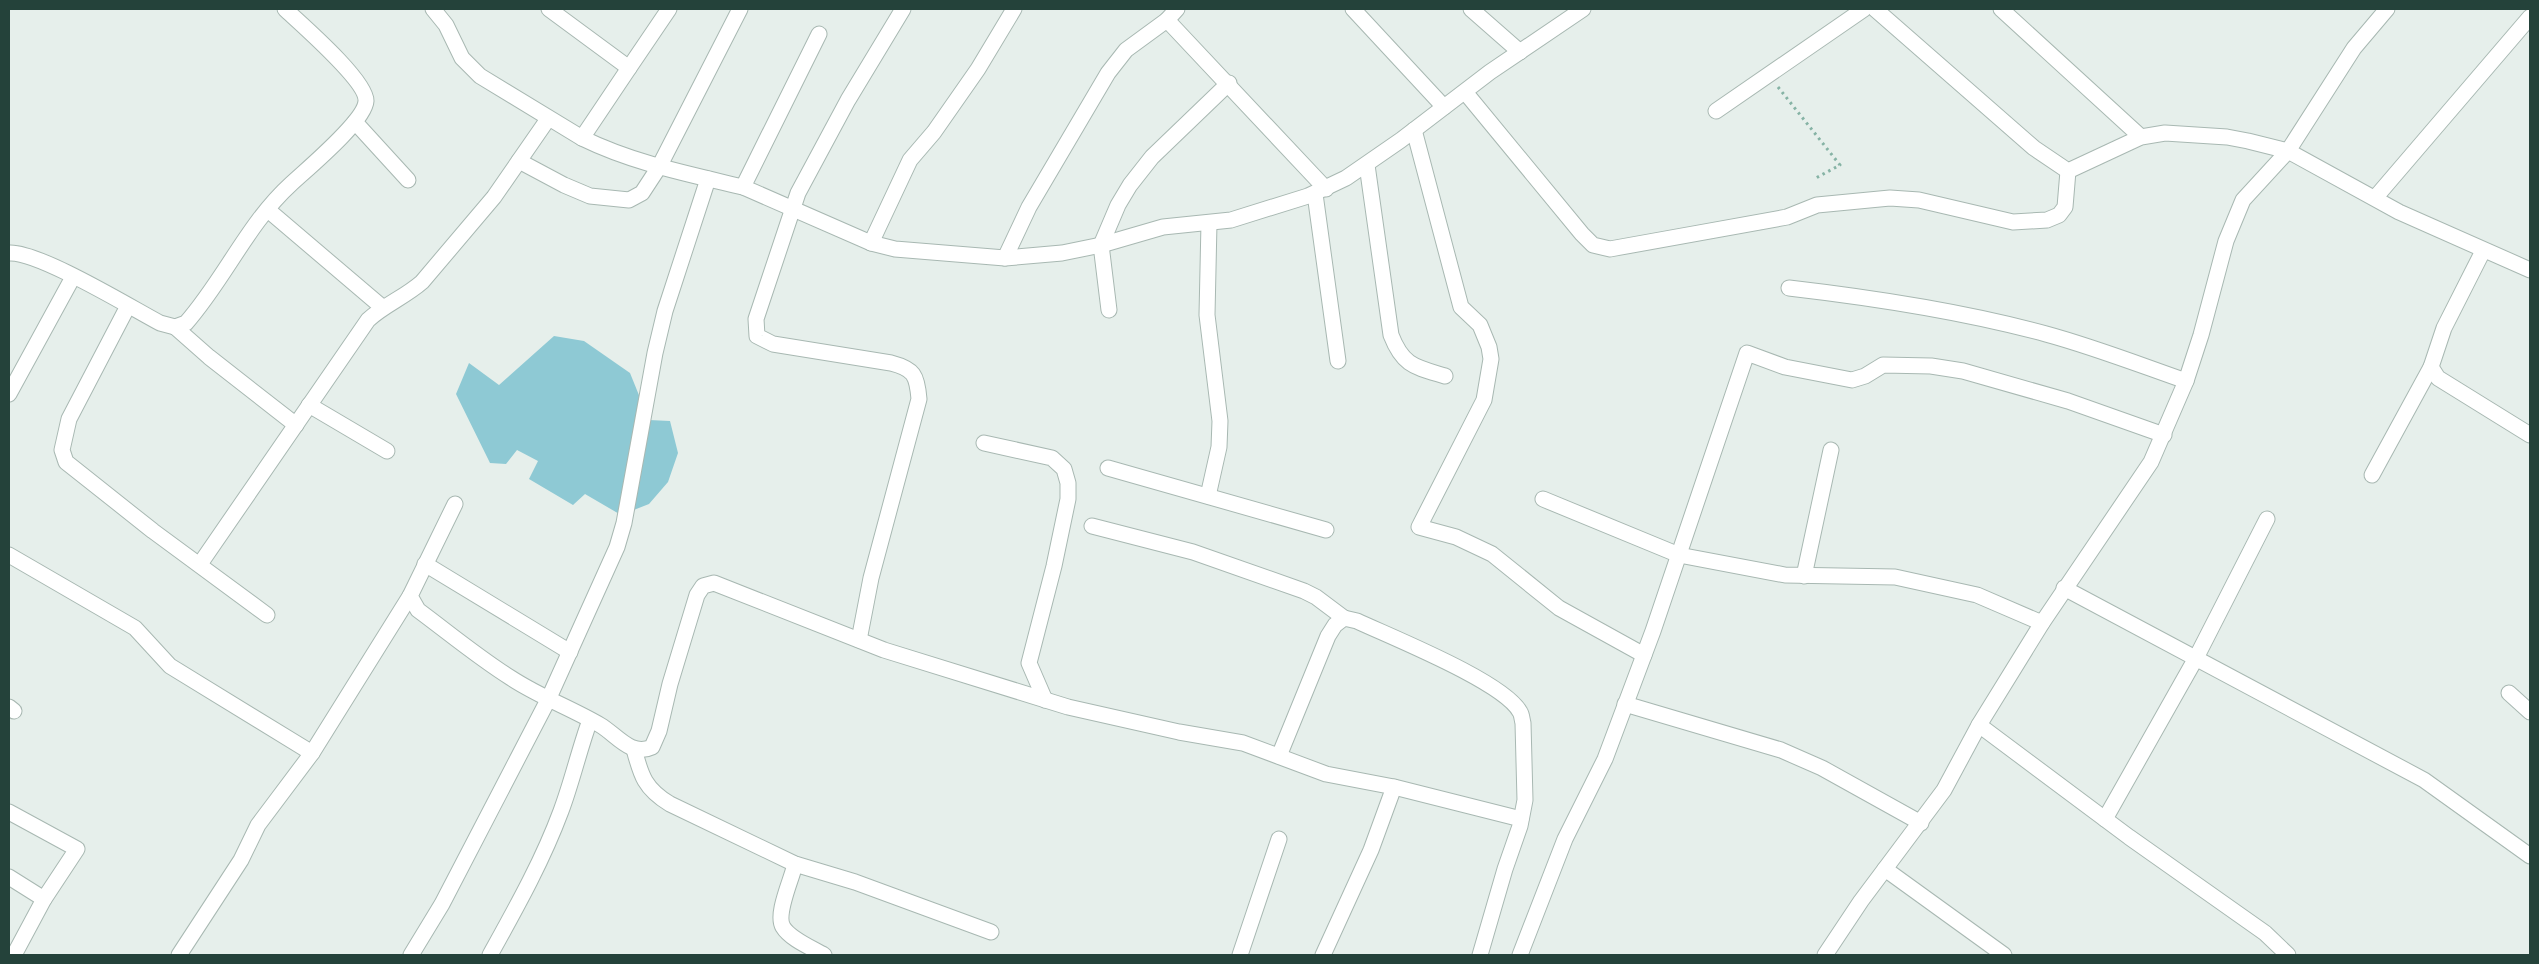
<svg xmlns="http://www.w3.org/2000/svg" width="2539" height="964" viewBox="0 0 2539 964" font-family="'Fira Sans',sans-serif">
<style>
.water{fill:#8ec9d4}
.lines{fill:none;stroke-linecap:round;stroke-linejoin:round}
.minor-casing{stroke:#a8b8b2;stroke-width:17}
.tertiary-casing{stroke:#a8b8b2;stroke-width:17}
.path{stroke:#86b3a5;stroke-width:3;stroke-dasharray:2.5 4;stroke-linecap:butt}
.minor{stroke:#fff;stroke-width:15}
.tertiary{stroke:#fff;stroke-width:15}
</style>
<rect width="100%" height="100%" fill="#e6efeb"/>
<polygon class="water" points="554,336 584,341 630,373 649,420 670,421 678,453 668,482 649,504 621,515 585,494 573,505 529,479 538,461 517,450 506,464 490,463 456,394 469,363 499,385"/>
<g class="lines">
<g class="minor-casing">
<g id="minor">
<polyline points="433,9 446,25 462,58 480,76 582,138"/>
<path d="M 549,9 L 629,68 L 582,138 C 633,163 688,174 743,187"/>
<polyline points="1177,9 1167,20 1326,189"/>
<polyline points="1353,9 1444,107"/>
<polyline points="1471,9 1520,52"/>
<polyline points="1875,9 2034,148 2068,171 2141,137 2165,133 2227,137 2248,141 2288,151 2399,212 2530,270"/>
<polyline points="2001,9 2141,137"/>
<polyline points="819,34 743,187 871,243 895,249 1005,258 1062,253 1101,245 1163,227 1231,220 1308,196 1346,178 1401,140 1490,72 1583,9"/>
<polyline points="629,68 669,9"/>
<polyline points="1465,92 1582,234 1593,245 1610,249 1787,217 1817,205 1890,198 1919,200 2013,222 2047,220 2059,215 2065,207 2068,171"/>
<polyline points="1716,111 1864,9"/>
<polyline points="355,122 408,180"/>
<polyline points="1414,130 1461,307 1480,325 1489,347 1491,359 1484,400 1419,527 1456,537 1492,554 1559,608 1644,655"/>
<polyline points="519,161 564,185 590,196 629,200 642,193 659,167 740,9"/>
<path d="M 1367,165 L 1391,335 C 1403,366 1415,367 1445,376"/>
<polyline points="1315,194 1338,361"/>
<polyline points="2375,198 2530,17"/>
<polyline points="268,210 382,307"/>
<polyline points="871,243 910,160 934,132 978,69 1014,9"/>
<polyline points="2483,251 2444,328 2431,367 2438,378 2530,435"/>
<path d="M 9,253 C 38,251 130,307 160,323 L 175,327 L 186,323 C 224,280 248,223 291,184 C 307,169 365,121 366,101 C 367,81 301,24 285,9"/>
<polyline points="1005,258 1029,207 1108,73 1126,50 1167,20"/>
<path d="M 1789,288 C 1875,298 1962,311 2046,334 C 2094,347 2140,365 2186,381"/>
<polyline points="128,306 69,419 62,450 66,462 153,531 267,615"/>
<polyline points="1109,310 1101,245 1118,205 1130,185 1152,157 1229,83"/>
<polyline points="175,327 209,357 296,425"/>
<polyline points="9,394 73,277"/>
<polyline points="309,405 387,451"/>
<polyline points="984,443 1052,458 1064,469 1068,483 1068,499 1054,566 1029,663 1045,700"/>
<polyline points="1108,468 1326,530"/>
<polyline points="2372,475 2431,367"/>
<polyline points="1208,496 1219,447 1220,421 1207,315 1209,223"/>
<polyline points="1543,499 1679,555 1785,575 1895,577 1977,595 2042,623"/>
<path d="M 455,504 L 410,596 L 418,610 C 449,633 479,658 511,678 C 540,697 571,708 600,725 C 617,735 631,757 652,747 L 659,731 L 670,684 L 697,595 L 703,586 L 714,583 L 884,650 L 1068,707 L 1179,732 L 1243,743 L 1326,774 L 1394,787 L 1521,819"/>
<polyline points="1092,526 1193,552 1304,591 1316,597 1344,618"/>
<polyline points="9,555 135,628 170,666 312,753"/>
<path d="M 200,564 L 368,320 C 384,305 405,297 422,282 L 494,197 L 548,119"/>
<polyline points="425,564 570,652"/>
<polyline points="1804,576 1831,450"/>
<polyline points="2064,588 2424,780 2530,856"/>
<path d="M 859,640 L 871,578 L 919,399 C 917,375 914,369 891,363 L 773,344 L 757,336 L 756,319 L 798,193 L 848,100 L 903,9"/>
<polyline points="2509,693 2530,712"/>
<polyline points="1625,704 1781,750 1822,768 1921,823"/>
<polyline points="9,707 14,711"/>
<polyline points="1979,725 2129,837 2265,933 2288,955"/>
<path d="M 634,749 C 641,776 645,789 670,804 L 795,864 L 855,882 L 991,932"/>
<path d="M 1279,756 L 1328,636 L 1335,625 L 1344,618 L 1357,621 C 1391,637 1504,682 1520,712 C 1522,715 1522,720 1523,723 L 1525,800 L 1520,826 L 1505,869 L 1480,955"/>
<polyline points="9,812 77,849 44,899 14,955"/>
<polyline points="2105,819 2196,658 2267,519"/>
<path d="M 795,864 C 792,879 775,914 783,927 C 790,939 812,948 824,955"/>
<polyline points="1885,869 2004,955"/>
<polyline points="9,877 44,899"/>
<polyline points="179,955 241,860 258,825 312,753 410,596"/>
<polyline points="411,955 442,904 548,700 617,547 624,523 655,353 665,311 708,179"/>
<path d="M 490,955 C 516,908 542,862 561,811 C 572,782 579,750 590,720"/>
<polyline points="1240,955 1279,839"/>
<polyline points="1323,955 1371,850 1394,787"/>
<polyline points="1520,955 1565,839 1605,759 1653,631 1747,353 1785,367 1852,380 1865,376 1883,365 1931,366 1963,371 2068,401 2164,435"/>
</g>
</g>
<g class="tertiary-casing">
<polyline id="tertiary" points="1825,955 1861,901 1944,790 1979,725 2042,623 2151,462 2186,381 2201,335 2226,241 2243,200 2288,151 2354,48 2387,9"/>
</g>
<polyline class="path" points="1778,87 1840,165 1814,179"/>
<use href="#minor" class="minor"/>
<use href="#tertiary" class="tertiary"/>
</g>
<rect width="2539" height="964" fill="none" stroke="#24423a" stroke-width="20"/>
</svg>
